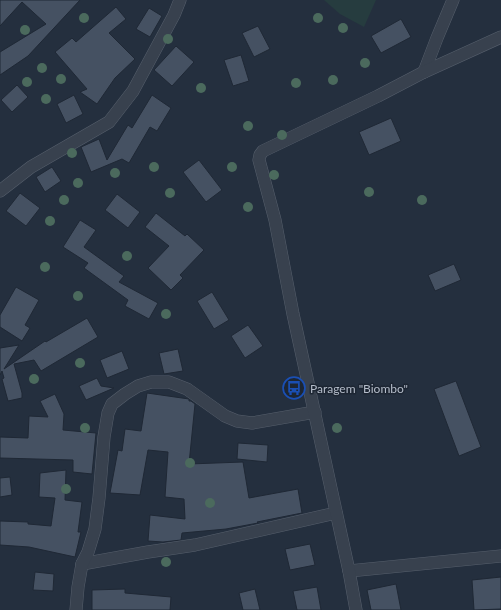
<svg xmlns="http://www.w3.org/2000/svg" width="501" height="610" viewBox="0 0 501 610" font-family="Lato,sans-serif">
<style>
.green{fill:#263c3f}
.building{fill:#455162;stroke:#1f2835}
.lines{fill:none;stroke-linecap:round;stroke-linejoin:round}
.minor-casing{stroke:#565f6c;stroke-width:13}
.minor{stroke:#38414e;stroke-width:12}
.tree{fill:#4b6a5d}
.labels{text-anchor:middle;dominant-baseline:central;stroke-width:3;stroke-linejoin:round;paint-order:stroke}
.poi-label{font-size:12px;fill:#b4bcc9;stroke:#1d2633;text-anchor:start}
</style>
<rect width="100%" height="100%" fill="#242f3e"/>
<polygon class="green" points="324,0 376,0 364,27 340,14"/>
<g class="building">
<polygon points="0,0 80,0 28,56 0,75 0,52 46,24 22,2 0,26"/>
<polygon points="116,7 126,19 109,33 135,59 115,78 97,104 80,92 87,89 55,52 72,38 76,42"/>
<polygon points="149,8 162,16 150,37 136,29"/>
<polygon points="401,19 411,37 381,53 371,36"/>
<polygon points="258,26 270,49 254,57 242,33"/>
<polygon points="176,46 194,62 172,86 154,70"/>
<polygon points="241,55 249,81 233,86 224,60"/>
<polygon points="17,85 28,97 12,112 1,100"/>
<polygon points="74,95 83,114 66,123 57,104"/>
<polygon points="152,95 171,108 157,131 150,127 129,163 122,159 91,172 81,147 99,139 107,160 128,125 132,128"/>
<polygon points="391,118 401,141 369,155 359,132"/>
<polygon points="199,160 222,190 206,202 183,172"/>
<polygon points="52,167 61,181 45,192 36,177"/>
<polygon points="20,193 40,208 26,226 6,211"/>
<polygon points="117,194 140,212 128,228 105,210"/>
<polygon points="156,213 185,236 187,234 204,250 180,275 183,278 171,290 148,268 169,246 145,227"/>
<polygon points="80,220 96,230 84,247 124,276 119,282 158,303 149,319 125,306 128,300 84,268 88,263 63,247"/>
<polygon points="454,264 461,280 435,291 428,275"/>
<polygon points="16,287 39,300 25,325 30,328 22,341 0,327 0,315"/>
<polygon points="212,292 229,320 214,329 197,301"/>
<polygon points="87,318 98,337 41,371 34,360 14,364 22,393 22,398 8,401 2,379 4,378 2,371 0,375 0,348 19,345 4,369 45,341 46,342"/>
<polygon points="248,325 263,346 245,358 231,336"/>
<polygon points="178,349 183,371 164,374 159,353"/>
<polygon points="122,351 129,369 107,378 100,360"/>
<polygon points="97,378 101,386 114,388 86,400 79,386"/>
<polygon points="456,381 481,447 459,456 434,389"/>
<polygon points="147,393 189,399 189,401 191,401 195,404 189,464 243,462 249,498 298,489 302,513 257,522 258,523 226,529 182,533 181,540 163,542 148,541 150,515 185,519 184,499 165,497 168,452 148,450 140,495 110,493 118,450 122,451 125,429 141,431"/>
<polygon points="55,394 64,414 63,430 96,433 92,474 73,472 73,460 0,458 0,437 28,438 29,416 48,417 40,401"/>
<polygon points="238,443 268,445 267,462 237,459"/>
<polygon points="66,470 65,500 82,502 78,532 81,532 75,557 29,547 0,545 0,521 28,522 28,524 51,526 55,498 39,497 40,473"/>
<polygon points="10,477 12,495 0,497 0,478"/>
<polygon points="310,544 315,565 290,570 285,549"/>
<polygon points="35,572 54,574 53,591 33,590"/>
<polygon points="501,577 501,609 474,610 472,580"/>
<polygon points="396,584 401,610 371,610 367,590"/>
<polygon points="317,587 321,610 297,610 293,591"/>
<polygon points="125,589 125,593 171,597 170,610 92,610 92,590"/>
<polygon points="255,589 260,610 243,610 239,593"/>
</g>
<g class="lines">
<g class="minor-casing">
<g id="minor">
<polyline points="424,72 437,38 453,0"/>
<polyline points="0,191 31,167 109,122 133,91 174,15 180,0"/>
<polyline points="82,564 148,552 195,545 336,513"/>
<polyline points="349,571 501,556"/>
<polyline points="76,610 78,587 82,564 88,552 95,529 99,498 104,437 108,413 112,404 125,394 138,386 151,382 169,382 187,389 225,416 237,421 252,423 315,412"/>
<polyline points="356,610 349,571 293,314 275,220 259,160 260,155 263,151 378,96 424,72 501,37"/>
</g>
</g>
<use href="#minor" class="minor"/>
</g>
<g class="tree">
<circle cx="84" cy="18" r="5"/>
<circle cx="318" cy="18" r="5"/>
<circle cx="343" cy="28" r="5"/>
<circle cx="25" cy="30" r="5"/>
<circle cx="168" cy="39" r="5"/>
<circle cx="365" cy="63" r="5"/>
<circle cx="42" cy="68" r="5"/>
<circle cx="61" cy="79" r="5"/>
<circle cx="333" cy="80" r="5"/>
<circle cx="27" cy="82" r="5"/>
<circle cx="296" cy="83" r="5"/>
<circle cx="201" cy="88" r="5"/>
<circle cx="46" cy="99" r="5"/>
<circle cx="248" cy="126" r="5"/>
<circle cx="282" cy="135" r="5"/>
<circle cx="72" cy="153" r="5"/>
<circle cx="154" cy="167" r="5"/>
<circle cx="232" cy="167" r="5"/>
<circle cx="115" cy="173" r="5"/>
<circle cx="274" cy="175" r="5"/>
<circle cx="78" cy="183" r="5"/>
<circle cx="369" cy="192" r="5"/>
<circle cx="170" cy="193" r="5"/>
<circle cx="64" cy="200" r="5"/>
<circle cx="422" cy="200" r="5"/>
<circle cx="248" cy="207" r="5"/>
<circle cx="50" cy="221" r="5"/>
<circle cx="127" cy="256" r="5"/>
<circle cx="45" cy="267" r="5"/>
<circle cx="78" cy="296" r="5"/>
<circle cx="166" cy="314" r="5"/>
<circle cx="80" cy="363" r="5"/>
<circle cx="34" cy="379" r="5"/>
<circle cx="85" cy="428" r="5"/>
<circle cx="337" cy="428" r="5"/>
<circle cx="190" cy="463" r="5"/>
<circle cx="66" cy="489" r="5"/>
<circle cx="210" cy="503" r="5"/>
<circle cx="166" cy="562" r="5"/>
</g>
<defs>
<g id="bus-ring" transform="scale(1.15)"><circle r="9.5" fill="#1d2633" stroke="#1a4fb4" stroke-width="1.5"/><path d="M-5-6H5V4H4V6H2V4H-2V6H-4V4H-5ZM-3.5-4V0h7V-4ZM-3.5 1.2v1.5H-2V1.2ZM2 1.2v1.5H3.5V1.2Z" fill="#1a4fb4"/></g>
</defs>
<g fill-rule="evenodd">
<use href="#bus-ring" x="294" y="388"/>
</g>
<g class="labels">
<g class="poi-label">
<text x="310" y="388">Paragem "Biombo"</text>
</g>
</g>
</svg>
